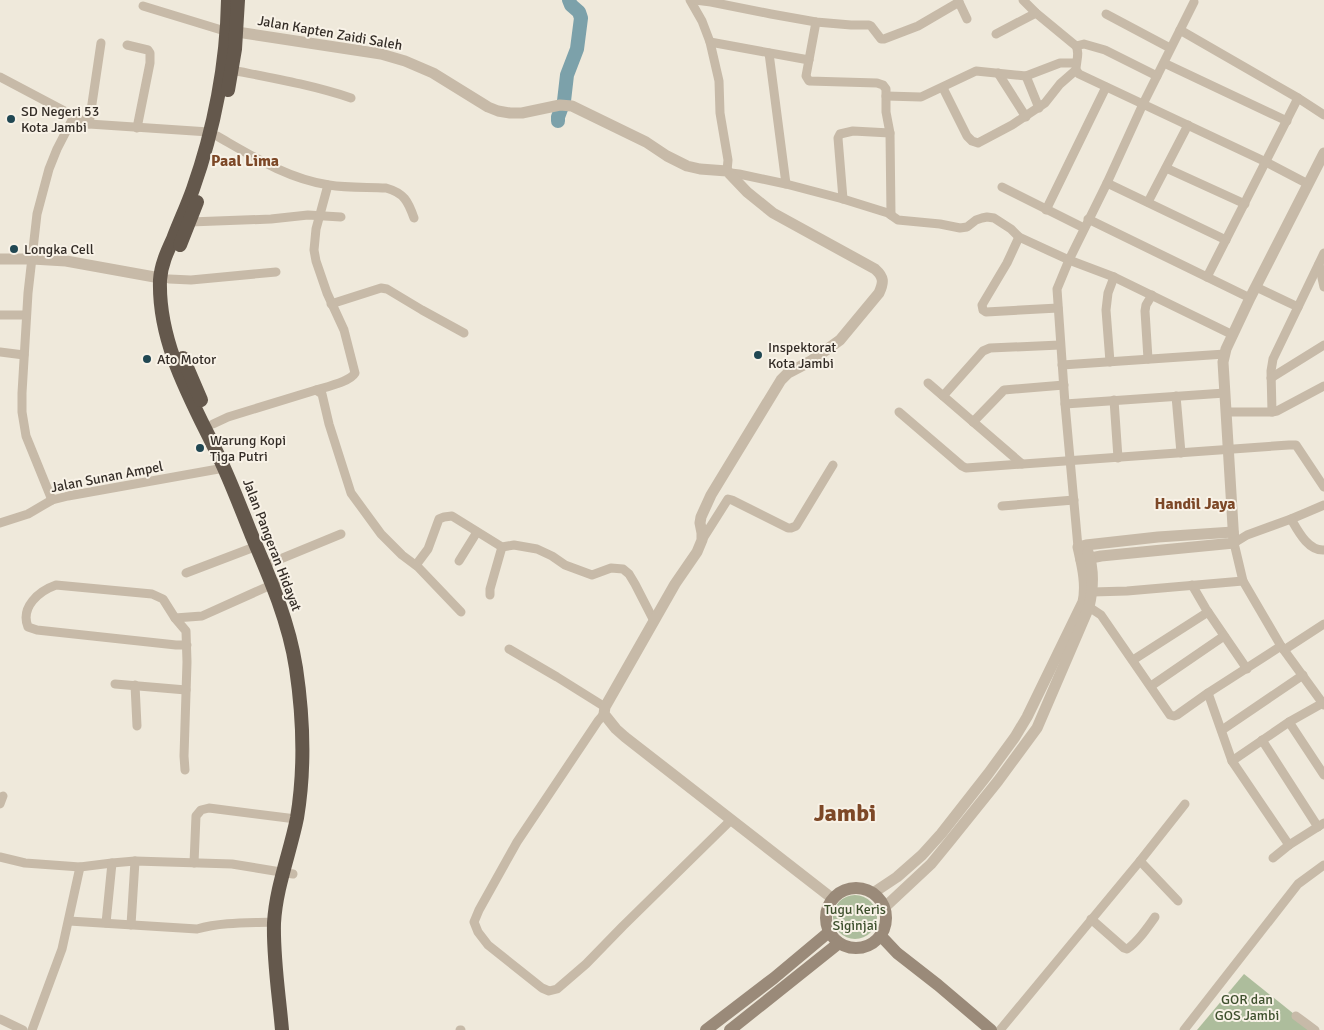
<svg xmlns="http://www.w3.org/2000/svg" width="1324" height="1030" viewBox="0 0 1324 1030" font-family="Signika,sans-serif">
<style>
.park{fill:#adbd9c}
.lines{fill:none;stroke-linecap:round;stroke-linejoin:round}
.river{stroke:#7ca1aa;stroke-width:14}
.minor{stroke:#c7baa8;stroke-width:9}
.tertiary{stroke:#c7baa8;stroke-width:11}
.secondary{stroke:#9a8a79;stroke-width:12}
.trunk{stroke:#64584c;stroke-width:14}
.poi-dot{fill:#204752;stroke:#f8f2e7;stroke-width:2}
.labels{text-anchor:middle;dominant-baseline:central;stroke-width:4;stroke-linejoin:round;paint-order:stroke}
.street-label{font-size:14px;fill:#342d27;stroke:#f8f2e7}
.poi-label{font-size:14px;fill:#342d27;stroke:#f8f2e7;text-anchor:start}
.park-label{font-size:14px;fill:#3e502d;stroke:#f8f2e7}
.quarter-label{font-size:16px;font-weight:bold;fill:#7d4827;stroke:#f8f2e7}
.town-label{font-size:24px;font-weight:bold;fill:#7d4827;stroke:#f8f2e7}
</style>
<rect width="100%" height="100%" fill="#efe9db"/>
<g class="park">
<circle cx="855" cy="917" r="22"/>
<polygon points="1244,974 1314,1030 1197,1030"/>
</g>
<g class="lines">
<polyline class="river" points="558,121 558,117 564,101 567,75 577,49 581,18 579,12 571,5 569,0"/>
<g class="minor">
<polyline points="690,0 702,21 710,42 719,81 720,113 728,160 727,171"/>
<polyline points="695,0 711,2 771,14 816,22 851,25 869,25 871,26 881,39 884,39 918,26 959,2"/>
<polyline points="958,0 967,19"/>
<path d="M 1023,0 L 1036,13 L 1076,46 C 1080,53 1076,61 1076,70 L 1079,74 L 1266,162 L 1308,184"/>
<polyline points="143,6 228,32"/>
<polyline points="1106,14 1170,48"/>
<polyline points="816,22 806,76 809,81 877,83 883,85 886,89 886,112 890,133 891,215"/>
<polyline points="1180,30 1298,98 1324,115"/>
<polyline points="996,34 1036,13"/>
<polyline points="710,42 809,60"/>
<polyline points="127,45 148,50 150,53 150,63 137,128"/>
<polyline points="1076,46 1084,44 1105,50 1157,76"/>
<polyline points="769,53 786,184"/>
<polyline points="1164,63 1287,121"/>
<path d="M 232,70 C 272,78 312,85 351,98"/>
<polyline points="998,73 1026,117"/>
<polyline points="1026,76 1039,108"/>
<polyline points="0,77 89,124 209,132"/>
<polyline points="943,88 967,136 972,141 978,143 1012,125 1045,103 1060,84 1076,70"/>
<polyline points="886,96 921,97 976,71 1026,76 1060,63 1076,63"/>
<polyline points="89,124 101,43"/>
<path d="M 217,136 C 252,156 288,179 329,185 C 347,188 367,187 386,188 C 404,193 408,201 414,218"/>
<polyline points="1166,168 1245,204"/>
<polyline points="731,173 739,174 786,184 843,199 888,213 898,220 940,224 960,228 967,227 976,220 982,218 987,217 994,218 1011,229 1019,237 1069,260 1114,277 1233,335"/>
<polyline points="1107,183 1226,240"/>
<polyline points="1002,187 1084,228"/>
<polyline points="843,199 838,138 840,134 853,131 890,133"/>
<polyline points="1148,202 1188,125"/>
<polyline points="1046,210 1106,87"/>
<polyline points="1088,219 1250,298"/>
<polyline points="190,222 271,219 308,215 341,217"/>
<polyline points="1019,237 1007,263 982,305 983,310 986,312 1058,308"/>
<polyline points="1324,253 1273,359 1271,371 1272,412 1277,411 1324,386"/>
<polyline points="1319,264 1324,287"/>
<polyline points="1207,277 1298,98"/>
<polyline points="169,279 191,280 276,272"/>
<polyline points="1256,287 1298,307"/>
<polyline points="331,304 381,288 387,289 422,310 464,333"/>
<polyline points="0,315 26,315"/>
<polyline points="0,352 24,355"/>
<polyline points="1148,359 1145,311 1146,305 1152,295"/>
<polyline points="1110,362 1106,310 1108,293 1114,277"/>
<polyline points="1062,365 1225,354"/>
<polyline points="1271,378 1324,345"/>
<polyline points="928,383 1022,464"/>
<path d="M 316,390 C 326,387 350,382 355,373 L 344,330 L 327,293 L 316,261 L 314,250 L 316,229 L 328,185"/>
<polyline points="943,396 983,351 990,348 1060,345"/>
<polyline points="1176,396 1181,453"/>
<polyline points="1114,400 1118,458"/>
<polyline points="1065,404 1225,393"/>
<polyline points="899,412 962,466 966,468 1289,445 1296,445 1324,487"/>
<polyline points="1226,412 1272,412"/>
<polyline points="973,422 1004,390 1064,385"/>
<polyline points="213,424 228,417 316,390 322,394 329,424 351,493 381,534 402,555 418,567 461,612"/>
<polyline points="52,500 26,436 22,412 22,393 28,293 37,214 49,169 57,149 74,116"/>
<polyline points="1324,505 1291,519 1247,535 1234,543 1243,581 1281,646 1324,705"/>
<polyline points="1002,506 1074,500"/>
<path d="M 1291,519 C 1298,531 1308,551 1324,550"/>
<polyline points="0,523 28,514 52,500 68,496 224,468"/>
<polyline points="702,540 728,499 732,500 788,528 791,528 796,526 833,465"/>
<polyline points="1078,547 1065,404 1057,289 1069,260 1107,183 1143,104 1194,2"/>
<polyline points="459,561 477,532"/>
<polyline points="273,562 341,534"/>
<polyline points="416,565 428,549 439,519 444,517 452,516 502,547 514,545 537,549 552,556 565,565 592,575 611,568 623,569 629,574 635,584 654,621"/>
<polyline points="186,573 257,546"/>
<polyline points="1192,585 1206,609 1247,669"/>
<polyline points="1092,592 1127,591 1243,581"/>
<polyline points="490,595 490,589 502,547"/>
<polyline points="1083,604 1089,607 1101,615 1170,715 1174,716 1177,715 1208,693 1281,646"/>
<polyline points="175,618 202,616 280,581"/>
<polyline points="509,649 557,677 605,707"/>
<polyline points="1284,650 1324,624"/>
<polyline points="1133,660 1208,612"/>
<polyline points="115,684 186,690"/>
<polyline points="135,685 137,726"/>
<polyline points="1151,686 1224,636"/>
<polyline points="1208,693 1232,761 1289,845"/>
<polyline points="604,714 598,721 517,842 479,910 474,922 478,932 488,945 542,988 549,991 557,989 586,964 623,926 731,820"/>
<polyline points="1289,722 1324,775"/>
<polyline points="1222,730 1303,675"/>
<polyline points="1262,740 1318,827"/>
<polyline points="1232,761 1289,722 1323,703"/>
<path d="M 185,770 L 184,756 L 187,662 L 186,631 L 175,618 L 163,599 L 152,594 L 56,585 C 39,591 20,607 28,627 L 37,630 L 176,645 L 187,645"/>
<polyline points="0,804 3,796"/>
<polyline points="0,857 25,863 80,867 112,863 135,861 232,864 293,874"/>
<polyline points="1273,858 1289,845 1324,823"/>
<polyline points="1140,861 1178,901"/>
<polyline points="194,863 196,816 201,810 209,808 296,819"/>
<path d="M 1091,919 L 1124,948 L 1127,949 C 1138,942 1147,928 1155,917"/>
<path d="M 69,921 L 197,929 C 222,922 248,923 274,922"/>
<polyline points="106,923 112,863"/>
<polyline points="131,925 135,861"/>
<polyline points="1296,1016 1315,1030"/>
<polyline points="0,1019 23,1030"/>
<polyline points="32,1030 62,949 80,867"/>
<polyline points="460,1030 461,1030"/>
<polyline points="1000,1030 1140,861 1185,804"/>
<polyline points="1184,1030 1298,884 1324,865"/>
</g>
<g class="tertiary">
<path d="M 237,32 L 381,54 L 405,61 L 433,73 L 488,107 L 498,111 L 510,113 L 522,113 L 560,105 L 572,106 L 646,142 L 667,156 L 687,166 L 700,169 L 727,171 L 747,192 L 773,213 L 875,269 C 884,277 884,282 879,293 L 840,340 L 811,361 L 788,373 L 781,380 L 711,495 L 701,517 L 700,523 L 702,533 L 702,540 L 697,552 L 675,584 L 605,707 L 604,714 L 616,729 L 625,737 L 833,899"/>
<polyline points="0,259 32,259 66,261 160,278"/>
<polyline points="1081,560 1101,556 1234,543 1223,362 1226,349 1250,298 1324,153"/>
<path d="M 873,893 L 897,877 L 922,855 L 941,834 L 988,774 L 1015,737 L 1027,717 L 1083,602 C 1087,584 1082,565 1078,547 L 1086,545 L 1158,537 L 1233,532"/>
<path d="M 885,907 L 931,864 L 949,842 L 998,781 L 1037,728 L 1089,607 C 1093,590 1094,569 1088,552"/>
</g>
<g class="secondary">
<circle cx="856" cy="918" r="30"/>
<polyline points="881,936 897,953 938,985 991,1030"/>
<polyline points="706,1030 774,978 829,932"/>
<polyline points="730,1030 839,943"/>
</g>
<g class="trunk">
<path d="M 228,0 C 227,63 214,130 193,189 C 187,206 179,223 173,239 C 167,252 161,265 160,280 C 158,344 192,401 219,457 C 231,482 241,509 252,536 C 270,578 289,622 296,668 C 303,715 305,770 297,818 C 290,853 276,887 274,923 C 273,958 279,995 282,1030"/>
<polyline points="228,90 235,49 238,0"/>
<polyline points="180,245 197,202"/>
<polyline points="183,358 201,400"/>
</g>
</g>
<g class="poi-dot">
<circle cx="11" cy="119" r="5"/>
<circle cx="14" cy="249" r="5"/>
<circle cx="758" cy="355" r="5"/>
<circle cx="147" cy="359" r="5"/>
<circle cx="200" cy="448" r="5"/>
</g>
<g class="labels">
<g class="street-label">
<text transform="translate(330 33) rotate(10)">Jalan Kapten Zaidi Saleh</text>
<text transform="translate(107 477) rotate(-11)">Jalan Sunan Ampel</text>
<text transform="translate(272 545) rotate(69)">Jalan Pangeran Hidayat</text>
</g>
<g class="poi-label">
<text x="21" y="111">SD Negeri 53<tspan x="21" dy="16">Kota Jambi</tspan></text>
<text x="24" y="249">Longka Cell</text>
<text x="768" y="347">Inspektorat<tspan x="768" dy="16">Kota Jambi</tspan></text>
<text x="157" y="359">Ato Motor</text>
<text x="210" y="440">Warung Kopi<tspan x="210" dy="16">Tiga Putri</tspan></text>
</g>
<g class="park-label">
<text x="855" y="909">Tugu Keris<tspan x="855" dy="16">Siginjai</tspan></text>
<text x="1247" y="999">GOR dan<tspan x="1247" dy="16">GOS Jambi</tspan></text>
</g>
<g class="quarter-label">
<text x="245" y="161">Paal Lima</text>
<text x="1195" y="504">Handil Jaya</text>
</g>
<g class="town-label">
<text x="845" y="813">Jambi</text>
</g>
</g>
</svg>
